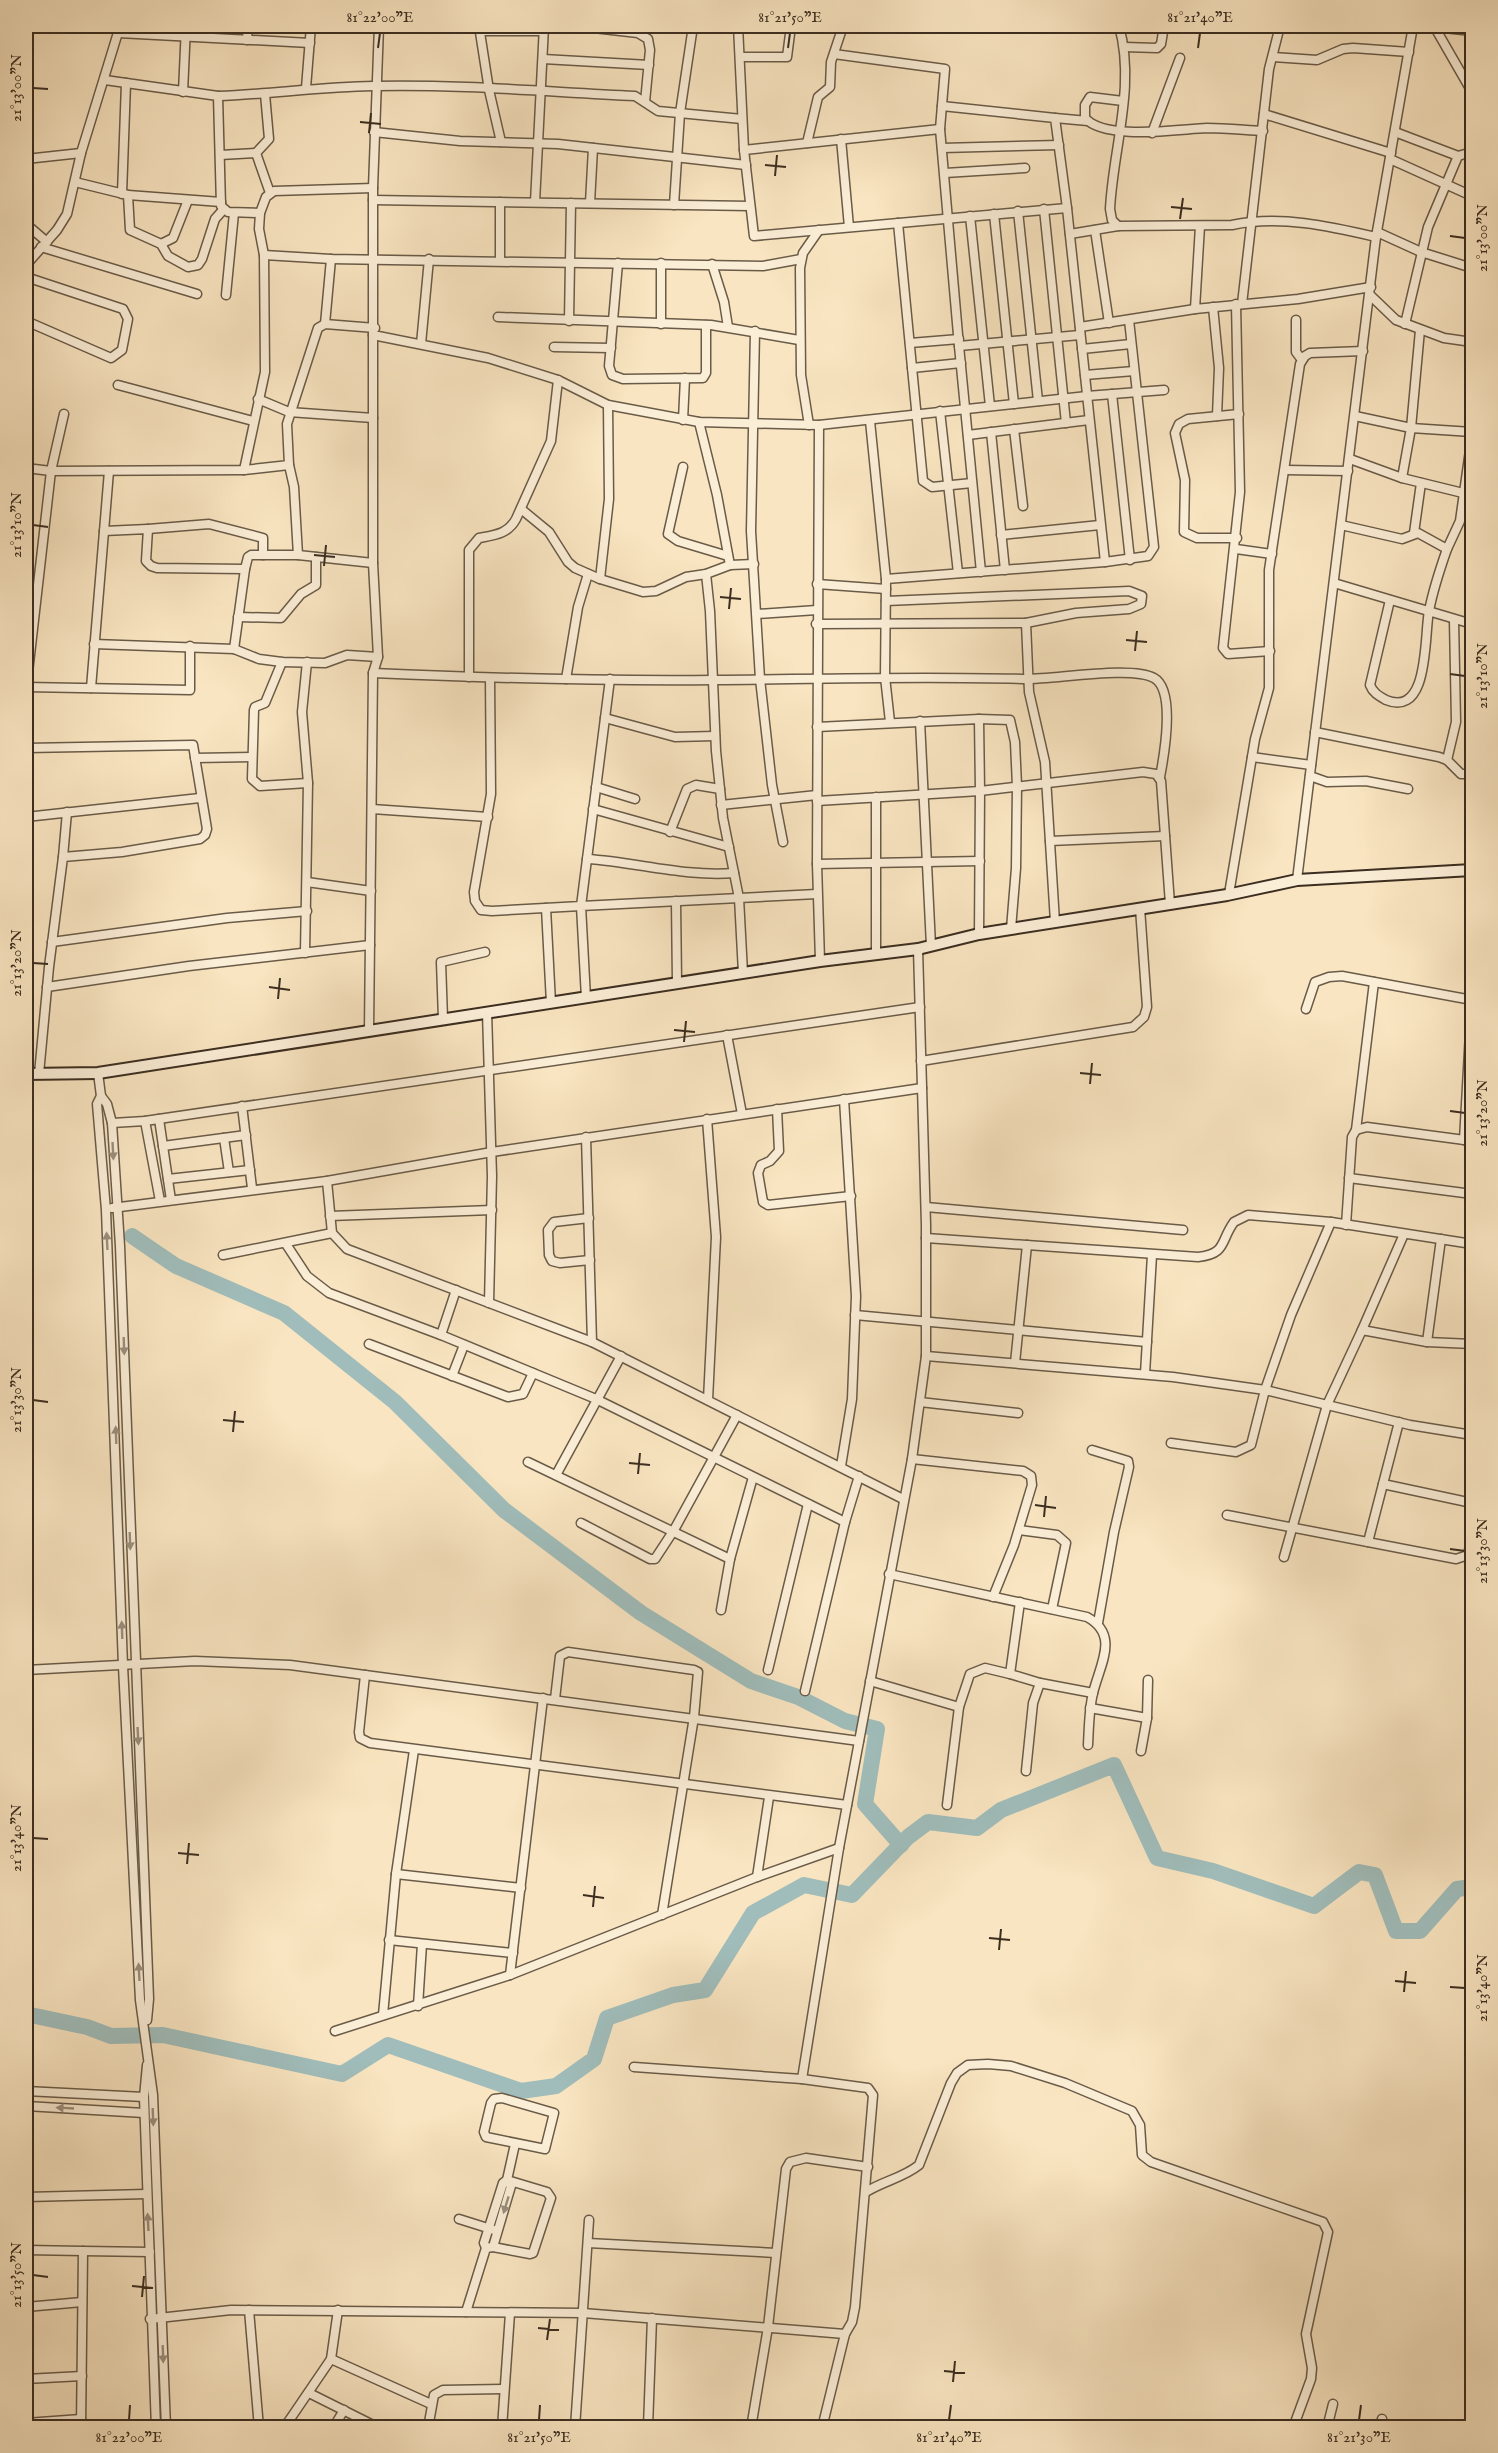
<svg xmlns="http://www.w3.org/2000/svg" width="1498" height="2453" viewBox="0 0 1498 2453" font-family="'IM FELL English',serif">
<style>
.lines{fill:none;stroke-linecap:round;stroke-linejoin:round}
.river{stroke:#a0bdbb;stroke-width:16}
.street-casing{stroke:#6a5b48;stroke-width:11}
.secondary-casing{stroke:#3b2d20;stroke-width:14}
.street{stroke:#fbeed7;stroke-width:8}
.secondary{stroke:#fbeed7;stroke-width:10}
.oneway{fill:#9b8e7c}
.ticks{fill:none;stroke:#3b2d20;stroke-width:2}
.neatline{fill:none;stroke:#3b2d20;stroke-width:2}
.ticks-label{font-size:15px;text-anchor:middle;fill:#3b2d20}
</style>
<rect width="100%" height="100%" fill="#f9e5c1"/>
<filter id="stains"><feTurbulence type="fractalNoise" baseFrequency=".00333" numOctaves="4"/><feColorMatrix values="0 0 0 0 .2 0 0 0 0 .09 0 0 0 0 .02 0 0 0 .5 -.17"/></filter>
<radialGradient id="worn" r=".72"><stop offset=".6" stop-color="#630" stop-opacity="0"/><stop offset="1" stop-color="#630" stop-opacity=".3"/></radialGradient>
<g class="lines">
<g class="river">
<polyline points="132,1236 176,1266 284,1313 395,1402 504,1510 641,1613 751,1681 798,1697 845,1721 877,1729 865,1804 901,1845"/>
<polyline points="26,2014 87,2027 111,2036 163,2035 342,2074 388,2045 521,2091 556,2086 594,2059 607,2018 673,1995 705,1990 753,1913 804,1885 852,1895 908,1837 928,1822 977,1828 1001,1810 1114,1765 1157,1858 1213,1871 1314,1906 1359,1872 1375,1875 1396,1931 1420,1931 1457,1889 1472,1887"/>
</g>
<g class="street-casing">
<g id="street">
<polyline points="479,26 489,90 501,142"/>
<polyline points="576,26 638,33 648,39 650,50 645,102"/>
<polyline points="738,26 744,150 754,236 1067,208 1105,562 886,579 885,677 890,722"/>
<polyline points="1434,26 1472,92"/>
<polyline points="1435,27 1472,31"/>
<polyline points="480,31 544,31"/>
<polyline points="118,33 310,43"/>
<polyline points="247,40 248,26"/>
<polyline points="1124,47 1157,48 1161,44 1164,26"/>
<polyline points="834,54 945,69 940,129"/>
<polyline points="740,57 787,57 791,26"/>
<polyline points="1273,57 1317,60 1343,49 1353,48 1409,52"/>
<polyline points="543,59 649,65"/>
<polyline points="105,80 218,96 221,206 228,212 260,213"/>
<polyline points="306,88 311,26"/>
<polyline points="183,92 186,26"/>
<polyline points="265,94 269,139 256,153 270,193"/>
<path d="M 218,96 C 270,94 321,87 373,86 C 460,84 548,92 635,96 L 658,111 L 742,119"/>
<path d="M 1123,101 L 1090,97 L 1085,105 L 1085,118 C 1105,141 1179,129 1207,128 C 1225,128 1244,130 1263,131"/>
<polyline points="942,106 1055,118 1067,208"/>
<polyline points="1264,114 1391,153"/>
<polyline points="1055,118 1088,121"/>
<polyline points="374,132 460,141 558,144 746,165"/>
<polyline points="1395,132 1458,156"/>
<polyline points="1152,133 1180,58"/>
<polyline points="841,139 849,227"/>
<polyline points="807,143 818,97 830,87 831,62 843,26"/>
<polyline points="942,148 1059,145"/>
<polyline points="744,150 940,129 959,346 1080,335"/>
<polyline points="220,155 256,153"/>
<polyline points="26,159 81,153"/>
<polyline points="1390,159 1472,196"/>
<polyline points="945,173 1025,168"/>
<polyline points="75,182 128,195 130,230 161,244 168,256 188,267 198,265 202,259 215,219 223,210"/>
<polyline points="122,194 126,83"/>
<polyline points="128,195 221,202"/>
<polyline points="373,200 750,206"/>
<polyline points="535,202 544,26"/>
<polyline points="590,203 593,148"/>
<polyline points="674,205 680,113 693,26"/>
<polyline points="1044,209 1066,423"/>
<polyline points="1018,211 1038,401"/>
<polyline points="994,214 1014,404"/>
<polyline points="970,216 990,406"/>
<polyline points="898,223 923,481 932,487 972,483"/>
<polyline points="26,224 47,242"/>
<path d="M 1118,226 L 1112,220 L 1110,209 C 1113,148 1136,86 1119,26"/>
<polyline points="1200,226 1195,309 1298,299 1371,287"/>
<polyline points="1095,230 1109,323"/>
<polyline points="1377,232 1421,252 1472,268"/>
<path d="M 1070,234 L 1118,226 L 1232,225 C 1280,215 1329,226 1376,237"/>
<polyline points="161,244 173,238 188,200"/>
<polyline points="41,247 197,294"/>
<polyline points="264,255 331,259 763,266 801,259"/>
<polyline points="500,261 500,202"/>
<polyline points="618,263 609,366 612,375 623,379 703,378 706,373 706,325"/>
<polyline points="712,264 724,302 728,327"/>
<polyline points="26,265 57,230 67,214 81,153 120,26"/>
<polyline points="26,277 123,309 128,319 122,350 111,358 26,321"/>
<polyline points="226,295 234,213"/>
<polyline points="1370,295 1396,320 1444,338 1472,342"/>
<polyline points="1236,304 1240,492 1223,648 1228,654 1270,651"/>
<polyline points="1242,304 1269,69 1280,26"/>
<polyline points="1213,307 1219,368 1217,416"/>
<polyline points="498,317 711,325 799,340"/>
<polyline points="1296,320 1296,352 1302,360"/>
<polyline points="569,321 571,203"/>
<polyline points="325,324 331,259"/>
<polyline points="661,324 661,263"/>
<polyline points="1405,324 1428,227 1458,156 1472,152"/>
<polyline points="1080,327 1195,309"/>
<polyline points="755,331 751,531 760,679 772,785 783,842"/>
<polyline points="373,335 488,358 558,380 608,405 699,422 819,425 1087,396 1164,390"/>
<polyline points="910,343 959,339"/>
<polyline points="421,344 429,259"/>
<polyline points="959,346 981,572"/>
<polyline points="554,347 611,348"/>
<polyline points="1082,349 1131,344"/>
<polyline points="912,368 961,363"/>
<polyline points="1085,375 1134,371"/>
<polyline points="118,385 253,421"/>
<polyline points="1112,394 1130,560"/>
<polyline points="258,399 289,412 373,418"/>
<polyline points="940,411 958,573"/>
<polyline points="1355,416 1411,428 1472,432"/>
<polyline points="683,420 685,378"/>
<polyline points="870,421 886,579"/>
<polyline points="699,422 717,495 730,565"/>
<polyline points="809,425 801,375 800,268 803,253 819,230"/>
<polyline points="819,425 817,864 820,961"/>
<polyline points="1014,429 1023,506"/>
<polyline points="991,432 1005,570"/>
<polyline points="968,435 1089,420"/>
<polyline points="1350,459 1402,478 1463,493"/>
<polyline points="289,465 294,487 298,555"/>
<polyline points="683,467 668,534 678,541 728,556"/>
<polyline points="26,468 51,471 244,470 289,465 287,424 318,328 325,324 375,328"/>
<polyline points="244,470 265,372 264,255 259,229 260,213 266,197 274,191 373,188"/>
<polyline points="1286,470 1348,471"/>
<polyline points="1402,478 1411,428 1420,330"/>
<polyline points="521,509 549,532 568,562 575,568 600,579 643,592 656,591 686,577 706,574 730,565 754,564"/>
<path d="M 1341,525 L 1402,539 L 1418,533 L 1447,549 C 1440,569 1433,590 1429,611 C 1424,635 1430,718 1386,700 C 1379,696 1373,693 1370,685 L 1390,600"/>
<polyline points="148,529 209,524 263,538 263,555"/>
<polyline points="104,531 148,529 146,561 151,566 157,568 245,569 248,557 251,555 298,555 373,563"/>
<polyline points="1414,533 1421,483"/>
<polyline points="1001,535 1100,525"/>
<polyline points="1237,538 1197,538 1184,532 1185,480 1175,433 1179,424 1188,419 1239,414"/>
<polyline points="1236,549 1272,554"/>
<polyline points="1447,549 1460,521 1472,436"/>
<polyline points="1105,562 1148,556 1154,547 1129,320"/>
<polyline points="706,574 710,611 716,751 723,818 739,898 743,973"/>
<polyline points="600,579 609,499 608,405"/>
<polyline points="1334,583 1472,624"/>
<polyline points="817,584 886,589"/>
<polyline points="886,601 1129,591 1142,596 1141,604 1129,609 1076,613 1026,623"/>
<polyline points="757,614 817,610"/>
<polyline points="238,617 281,618 301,594 316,585 316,557"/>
<polyline points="816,624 1026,623 1029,692 1045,762 1055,922"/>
<polyline points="94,644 234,649 259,659 282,662 325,663 347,655 378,657"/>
<polyline points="234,649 245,569"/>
<polyline points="282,662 265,703 255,707 254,710 252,779 260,786 308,783"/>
<path d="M 373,673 C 487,678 600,681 714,680 C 817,679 920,676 1023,679 C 1053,680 1131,665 1154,678 C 1176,690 1164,756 1160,777"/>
<path d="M 469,677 L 469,550 L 479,538 C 495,535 508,534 516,519 L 551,441 L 558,380"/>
<polyline points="490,678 491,794 474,892 475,901 481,910 492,911 581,906 610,679"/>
<polyline points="566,679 578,607 588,574"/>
<polyline points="26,687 190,690 190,646"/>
<polyline points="91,688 109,471"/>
<polyline points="26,690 51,471 64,414"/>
<polyline points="605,718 675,737 715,736"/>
<polyline points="979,719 1010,720 1015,742 1017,786 1016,868 1011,929"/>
<polyline points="920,721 931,946"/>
<polyline points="817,727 979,719 980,791 817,801"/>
<polyline points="1315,732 1439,757 1447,760 1461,774 1472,774"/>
<polyline points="26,748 193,745 207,829 205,835 200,839 122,852 63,857 49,967 39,1074"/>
<polyline points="1252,757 1311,765"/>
<polyline points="195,758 252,757"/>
<polyline points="1447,760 1456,722 1454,620"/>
<polyline points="1310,776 1327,782 1366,781 1408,789"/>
<polyline points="596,787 635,799"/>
<polyline points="876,797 876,954"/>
<polyline points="721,805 817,795"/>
<polyline points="372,809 488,817"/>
<polyline points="593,809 729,847"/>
<polyline points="26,817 200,798"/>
<polyline points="670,832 687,789 696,785 720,789"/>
<polyline points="1050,841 1165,836"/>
<polyline points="63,857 67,812"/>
<path d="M 587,859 C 636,862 685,877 734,873"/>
<polyline points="817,864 980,861"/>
<polyline points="1297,880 1376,237 1413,26"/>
<polyline points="307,882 371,891"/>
<polyline points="1229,894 1255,739 1269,688 1269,570 1300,364 1305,356 1310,353 1363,351"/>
<polyline points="676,901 677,983"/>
<polyline points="546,908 551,1003"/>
<polyline points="979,934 980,791 1143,772 1156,774 1161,781 1170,904"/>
<polyline points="52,942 227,918 307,911"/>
<polyline points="305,953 308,783 302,712 307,662"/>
<polyline points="47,987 189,966 370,945"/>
<polyline points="586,998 581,906 817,894"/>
<polyline points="1306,1009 1315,982 1329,977 1342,976 1472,1000"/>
<polyline points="487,1012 492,1176 489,1303"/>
<polyline points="443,1019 441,962 485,952"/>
<polyline points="369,1030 373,673 378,657 373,563 373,188 379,26"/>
<polyline points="727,1035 742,1114"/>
<polyline points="921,1061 1133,1027 1144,1017 1147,1007 1140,908"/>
<polyline points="98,1073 101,1096 97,1104 106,1210 123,1666 140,2000 153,2095 166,2428"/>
<polyline points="101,1096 107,1104 112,1123 120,1246 149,1999 147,2020"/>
<polyline points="242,1106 252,1188"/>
<polyline points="777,1109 779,1151 770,1161 761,1165 758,1173 763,1202 768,1205 851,1196"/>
<polyline points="159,1119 171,1200"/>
<polyline points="707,1119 716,1237 708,1400"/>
<polyline points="145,1121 160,1201"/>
<polyline points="112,1123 145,1121 920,1007"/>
<polyline points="1356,1130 1374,982"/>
<polyline points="586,1137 592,1342"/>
<polyline points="224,1138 229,1172"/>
<polyline points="1464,1140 1472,997"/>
<polyline points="163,1146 246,1135"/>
<polyline points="1349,1178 1472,1194"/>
<polyline points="168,1179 250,1170"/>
<polyline points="327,1181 332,1233 347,1249 592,1342 903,1499"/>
<polyline points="926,1207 1183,1230"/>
<polyline points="112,1208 327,1181 492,1152 922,1088"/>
<polyline points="330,1216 492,1210"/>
<polyline points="589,1218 554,1222 548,1230 549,1255 552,1261 560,1263 590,1260"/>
<polyline points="1346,1225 1352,1137 1356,1130 1367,1127 1472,1141"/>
<path d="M 926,1238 L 1198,1257 C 1227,1254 1220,1241 1234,1222 L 1248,1215 L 1331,1222"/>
<polyline points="286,1244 307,1276 329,1293 441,1335 596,1399 845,1522"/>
<polyline points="223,1255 332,1233"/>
<polyline points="855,1315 1147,1342"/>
<polyline points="1362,1330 1404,1234"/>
<polyline points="441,1335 456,1290"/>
<polyline points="1427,1342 1441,1239"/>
<polyline points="369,1344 508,1397 523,1394 533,1373"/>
<polyline points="926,1356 1173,1377 1265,1390 1410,1425 1472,1435"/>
<polyline points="1015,1363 1027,1245"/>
<polyline points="1145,1374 1152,1255"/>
<polyline points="452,1376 464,1345"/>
<polyline points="920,1402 1018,1413"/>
<polyline points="1171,1443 1236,1452 1251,1445 1265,1390 1291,1315 1331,1222 1472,1244"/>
<polyline points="1092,1450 1128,1461 1129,1467 1114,1532 1098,1623"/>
<polyline points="912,1459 1023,1471 1031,1476 1032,1485 1014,1545 993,1597"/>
<polyline points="528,1462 730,1559"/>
<polyline points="841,1466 852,1399 856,1296 844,1099"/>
<polyline points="556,1475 621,1356"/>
<polyline points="1383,1484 1472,1503"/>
<polyline points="1227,1515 1456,1559 1468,1555 1472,1537"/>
<polyline points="581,1523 650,1559 655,1559 674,1530 737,1415"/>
<polyline points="1019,1530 1057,1535 1066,1543 1052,1609"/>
<polyline points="1368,1542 1399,1422"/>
<polyline points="1284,1557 1327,1405 1362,1330 1427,1342 1472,1344"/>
<path d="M 889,1574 L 1087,1617 C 1120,1635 1100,1664 1093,1693 C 1089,1709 1089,1727 1088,1745"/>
<polyline points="1020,1602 1010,1674 1040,1683"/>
<polyline points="721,1610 730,1559 753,1477"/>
<polyline points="26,1670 195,1661 290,1665 859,1741"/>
<polyline points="768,1670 808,1504"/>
<polyline points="365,1675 359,1732 360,1738 370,1743 847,1805"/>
<polyline points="870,1681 959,1707"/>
<polyline points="805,1691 845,1522 859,1476"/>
<polyline points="555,1699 560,1656 568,1652 694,1670 698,1672 694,1717 662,1915"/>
<polyline points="1090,1708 1147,1718"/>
<polyline points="1141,1751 1147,1718 1148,1680"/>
<polyline points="1026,1771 1033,1703 1040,1683 1093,1693"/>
<polyline points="947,1805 959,1707 970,1674 985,1668 1010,1674"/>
<polyline points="396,1874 521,1888"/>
<polyline points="757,1877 769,1797"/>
<polyline points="389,1940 513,1953"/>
<polyline points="510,1975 543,1698"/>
<polyline points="418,2006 422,1944"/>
<polyline points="383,2015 396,1874 414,1750"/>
<polyline points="335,2031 510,1975 757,1877 839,1848"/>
<polyline points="147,2065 144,2097 156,2428"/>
<polyline points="634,2067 802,2079 868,2088 873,2095 855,2307 852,2322 845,2334 822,2428"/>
<polyline points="802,2079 839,1848 912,1459 926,1356 926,1225 918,949"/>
<polyline points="26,2091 144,2097"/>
<polygon points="502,2098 554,2113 545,2149 486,2137 484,2132 491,2103 494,2099"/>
<polyline points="26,2106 144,2113"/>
<path d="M 866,2192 C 883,2181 903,2178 919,2165 L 951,2083 L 957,2073 L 968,2065 L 988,2064 L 1011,2066 L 1065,2083 L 1132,2111 L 1140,2125 L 1142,2155 L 1151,2162 L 1323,2222 L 1328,2232 L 1306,2334 L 1312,2368 L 1311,2379 L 1293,2428"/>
<polyline points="26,2197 147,2194"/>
<polyline points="459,2219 494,2230"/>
<polyline points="588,2243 776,2253"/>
<polyline points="493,2247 530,2254 533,2253 551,2198 547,2192 507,2180 515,2144"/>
<polyline points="26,2250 83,2251 81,2428"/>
<polyline points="83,2251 150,2252"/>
<polyline points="26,2307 82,2302"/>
<polyline points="249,2310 259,2428"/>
<polyline points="466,2312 486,2248 484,2243 503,2183 507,2180 511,2186 493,2247 486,2248"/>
<polyline points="150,2319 231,2310 583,2313 845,2334"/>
<polyline points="331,2359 431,2404"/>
<polyline points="26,2379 82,2376"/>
<polyline points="26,2380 26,2428"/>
<polyline points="309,2393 379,2428"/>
<polyline points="26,2423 81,2419"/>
<polyline points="575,2427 658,2428"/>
<polyline points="648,2427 652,2318"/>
<polyline points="284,2428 331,2359 338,2310"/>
<polyline points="333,2428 344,2410"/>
<polyline points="428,2428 434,2395 443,2390 503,2389"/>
<polyline points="502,2428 510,2313"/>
<polyline points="575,2428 589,2220"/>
<polyline points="751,2428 768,2327 786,2169 790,2162 806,2158 868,2167"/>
<polyline points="1327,2428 1333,2404"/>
<polyline points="1380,2428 1382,2419"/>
</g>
</g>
<g class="secondary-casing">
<polyline id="secondary" points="26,1074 98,1073 820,961 918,949 979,934 1227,895 1297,880 1472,870"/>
</g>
<use href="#street" class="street"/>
<use href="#secondary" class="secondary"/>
</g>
<defs><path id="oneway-solid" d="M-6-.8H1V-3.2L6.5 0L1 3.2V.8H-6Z" transform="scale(1.5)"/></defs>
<g class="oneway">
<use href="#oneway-solid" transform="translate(113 1151) rotate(87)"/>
<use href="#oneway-solid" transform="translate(107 1241) rotate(-93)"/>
<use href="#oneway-solid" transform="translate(124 1346) rotate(88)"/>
<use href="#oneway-solid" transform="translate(116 1435) rotate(-92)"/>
<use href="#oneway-solid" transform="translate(130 1541) rotate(88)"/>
<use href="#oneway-solid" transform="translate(122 1630) rotate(-92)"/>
<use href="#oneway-solid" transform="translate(138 1736) rotate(87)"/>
<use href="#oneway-solid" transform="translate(139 1972) rotate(-93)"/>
<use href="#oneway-solid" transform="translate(65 2108) rotate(-177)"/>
<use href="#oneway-solid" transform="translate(153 2117) rotate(88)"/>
<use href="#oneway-solid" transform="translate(506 2205) rotate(107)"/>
<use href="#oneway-solid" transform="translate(148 2222) rotate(-93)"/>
<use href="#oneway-solid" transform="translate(163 2354) rotate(88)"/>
</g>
<path class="ticks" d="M 378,48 L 380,33M 788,48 L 790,33M 1198,48 L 1200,33M 33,88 L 48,89M 360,122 L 381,124M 369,133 L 371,113M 765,165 L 786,167M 775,176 L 777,155M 1171,207 L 1192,209M 1180,219 L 1183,198M 1450,236 L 1465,238M 33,525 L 48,527M 314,555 L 335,557M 324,566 L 326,545M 720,597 L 741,599M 729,609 L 731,588M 1126,640 L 1147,642M 1135,651 L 1137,631M 1450,674 L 1465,676M 33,963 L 48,964M 269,987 L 290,990M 278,999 L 280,978M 674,1030 L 695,1032M 684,1042 L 686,1021M 1080,1073 L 1101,1075M 1090,1084 L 1092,1063M 1450,1111 L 1465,1113M 33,1400 L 48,1402M 223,1420 L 244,1422M 233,1432 L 235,1411M 629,1463 L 650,1465M 638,1474 L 640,1453M 1035,1505 L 1056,1508M 1044,1517 L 1046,1496M 1450,1549 L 1465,1551M 33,1838 L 48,1839M 178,1853 L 199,1855M 187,1864 L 189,1843M 583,1895 L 604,1898M 593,1907 L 595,1886M 989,1938 L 1010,1940M 999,1950 L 1001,1929M 1395,1981 L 1416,1983M 1450,1987 L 1465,1988M 1404,1992 L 1406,1971M 33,2275 L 48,2277M 132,2286 L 153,2288M 142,2297 L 144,2276M 538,2328 L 559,2330M 547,2340 L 550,2319M 944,2371 L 965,2373M 953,2382 L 955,2361M 129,2420 L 130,2405M 539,2420 L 540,2405M 949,2420 L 951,2405M 1359,2420 L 1361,2405"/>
<rect width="1498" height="2453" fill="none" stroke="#f9e5c1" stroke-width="66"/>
<rect x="33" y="33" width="1432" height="2387" class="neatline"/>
<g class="ticks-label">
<text x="380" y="22">81°22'00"E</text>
<text x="790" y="22">81°21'50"E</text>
<text x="1200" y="22">81°21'40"E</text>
<text transform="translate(16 88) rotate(-90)" y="5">21°13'00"N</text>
<text transform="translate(1482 238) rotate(-90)" y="5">21°13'00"N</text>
<text transform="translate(16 525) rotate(-90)" y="5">21°13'10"N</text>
<text transform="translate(1482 676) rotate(-90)" y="5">21°13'10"N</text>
<text transform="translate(16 963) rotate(-90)" y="5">21°13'20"N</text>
<text transform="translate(1482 1113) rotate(-90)" y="5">21°13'20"N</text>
<text transform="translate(16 1400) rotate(-90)" y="5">21°13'30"N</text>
<text transform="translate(1482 1551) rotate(-90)" y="5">21°13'30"N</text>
<text transform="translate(16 1838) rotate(-90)" y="5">21°13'40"N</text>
<text transform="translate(1482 1988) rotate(-90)" y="5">21°13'40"N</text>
<text transform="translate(16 2275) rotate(-90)" y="5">21°13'50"N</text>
<text x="129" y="2442">81°22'00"E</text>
<text x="539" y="2442">81°21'50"E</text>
<text x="949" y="2442">81°21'40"E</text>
<text x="1359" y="2442">81°21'30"E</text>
</g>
<rect width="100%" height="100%" filter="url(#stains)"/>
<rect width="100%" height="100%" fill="url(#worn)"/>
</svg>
